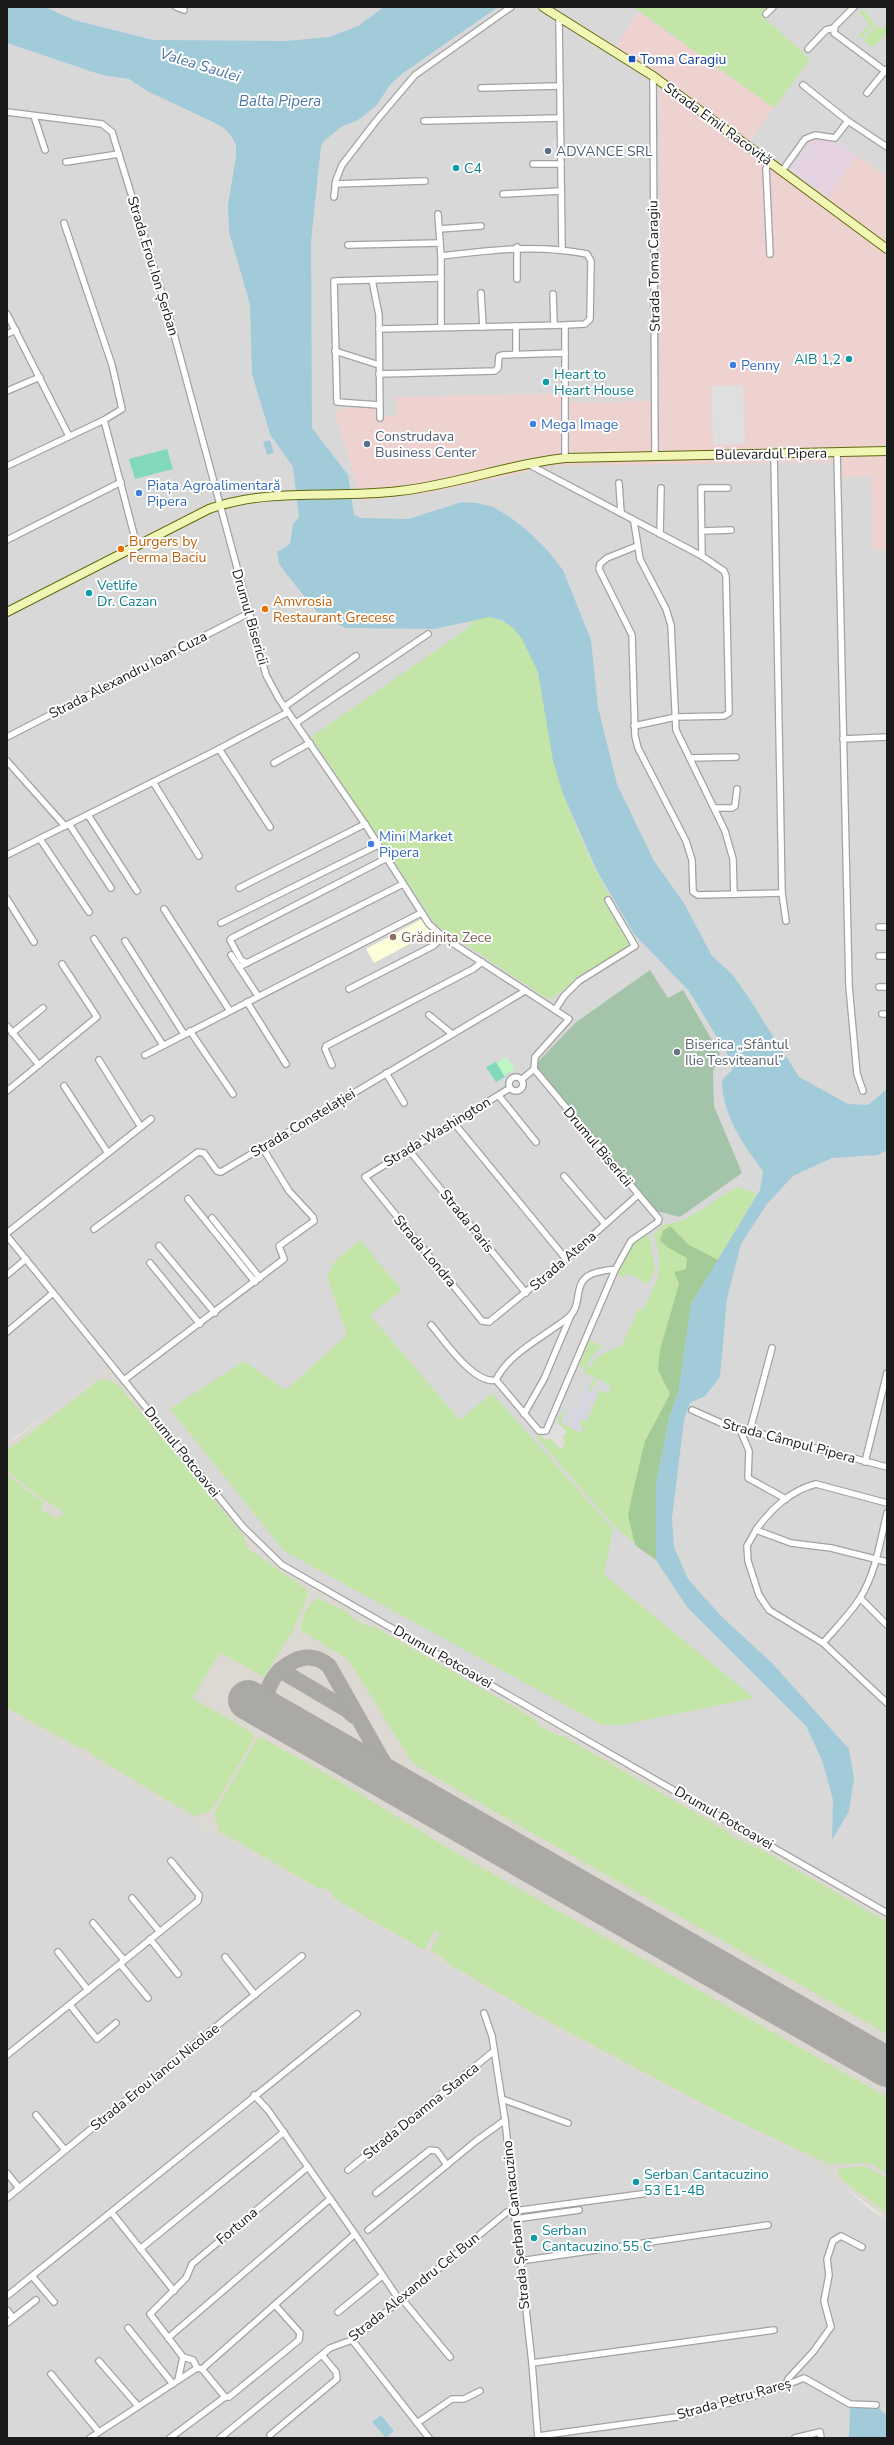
<svg xmlns="http://www.w3.org/2000/svg" width="894" height="2445" viewBox="0 0 894 2445" font-family="'Nunito Sans',sans-serif">
<style>
.residential{fill:#d9d8d8}
.commercial{fill:#edd2d0}
.industrial{fill:#e5d3e1}
.education{fill:#fcfdd9}
.airport{fill:#dbd9d2}
.grass{fill:#c4e5a8}
.forest{fill:#a4ca97}
.cemetery{fill:#a3c4a9}
.park{fill:#bef6c4}
.pitch{fill:#81d9ba}
.parking{fill:#dfdfdf}
.plaza{fill:#d6d5e2}
.water{fill:#a2cbd9}
.lines{fill:none;stroke-linecap:round;stroke-linejoin:round}
.taxiway{stroke:#aaa9a5;stroke-width:16}
.runway{stroke:#aaa9a5;stroke-width:40}
.street-casing{stroke:#a2a2a2;stroke-width:8}
.secondary-casing{stroke:#5d6b09;stroke-width:10}
.street{stroke:#fff;stroke-width:5.5}
.secondary{stroke:#f1f6b5;stroke-width:8}
.transit-dot{fill:#1a4fb4;stroke:#fff;stroke-width:1.5}
.service-dot{fill:#5c6f8a;stroke:#fff;stroke-width:1.5}
.culture-dot{fill:#0f9aa8;stroke:#fff;stroke-width:1.5}
.shop-dot{fill:#3f7fe0;stroke:#fff;stroke-width:1.5}
.food-dot{fill:#e8710a;stroke:#fff;stroke-width:1.5}
.education-dot{fill:#8d6e63;stroke:#fff;stroke-width:1.5}
.worship-dot{fill:#6b7280;stroke:#fff;stroke-width:1.5}
.labels{text-anchor:middle;dominant-baseline:central;stroke-width:4;stroke-linejoin:round;paint-order:stroke}
.transit-label{font-size:14px;fill:#164399;stroke:#fff;text-anchor:start}
.street-label{font-size:14px;fill:#1b1b1b;stroke:#fff}
.service-label{font-size:14px;fill:#4e5e75;stroke:#fff;text-anchor:start}
.culture-label{font-size:14px;fill:#0d838f;stroke:#fff;text-anchor:start}
.shop-label{font-size:14px;fill:#366cbe;stroke:#fff;text-anchor:start}
.food-label{font-size:14px;fill:#c56008;stroke:#fff;text-anchor:start}
.education-label{font-size:14px;fill:#785e54;stroke:#fff;text-anchor:start}
.worship-label{font-size:14px;fill:#5b616d;stroke:#fff;text-anchor:start}
.water-label{font-size:15px;font-style:italic;fill:#4c76a6;stroke:#fff}
</style>
<rect width="100%" height="100%" fill="#ece9e1"/>
<g class="residential">
<polygon points="7,7 887,7 887,1916 280,1566 263,1553 245,1532 110,1369 7,1443"/>
<polygon points="7,1712 110,1771 196,1822 207,1832 212,1831 555,2028 567,2038 571,2037 683,2096 694,2104 697,2103 812,2160 874,2212 887,2219 887,2438 7,2438"/>
</g>
<polygon class="commercial" points="639,12 774,108 750,142 790,171 813,140 836,141 887,177 887,549 873,549 871,476 842,477 842,462 552,466 434,492 362,501 334,412 364,400 378,407 378,416 397,416 396,397 570,393 571,402 660,401 659,86 610,54"/>
<polygon class="industrial" points="813,140 836,141 857,155 827,198 790,171"/>
<polygon class="education" points="422,919 432,932 374,963 366,949"/>
<polygon class="airport" points="109,1367 245,1532 263,1553 280,1566 887,1916 887,2219 811,2162 812,2160 697,2103 694,2104 683,2099 683,2096 571,2037 567,2038 555,2028 212,1831 208,1832 196,1825 196,1822 110,1771 7,1712 7,1443 16,1438"/>
<g class="grass">
<polygon points="633,7 766,7 760,14 810,59 774,108"/>
<polygon points="863,9 875,24 860,39 857,37 870,24 860,13"/>
<polygon points="887,24 887,33 873,47 863,41 877,25 881,29"/>
<path d="M 490,617 C 499,620 508,622 515,629 C 548,661 547,748 563,793 C 579,839 602,886 628,927 L 623,932 L 630,940 L 627,947 L 549,1000 L 436,925 L 312,738 L 315,734 L 464,631 L 476,619 Z"/>
<path d="M 739,1187 L 757,1194 L 701,1290 L 656,1483 L 656,1560 L 615,1527 L 537,1438 L 538,1434 L 546,1440 L 550,1437 L 560,1449 L 564,1447 L 562,1437 L 567,1432 L 557,1422 L 562,1410 L 566,1412 L 560,1423 L 581,1433 L 584,1428 L 580,1426 L 581,1419 L 587,1421 L 600,1390 L 608,1393 L 611,1386 L 597,1378 L 591,1392 L 588,1391 L 594,1377 L 583,1372 L 585,1368 L 579,1366 L 590,1340 L 603,1347 L 596,1351 L 586,1366 L 590,1367 L 595,1359 L 609,1350 L 613,1351 L 617,1346 L 621,1348 L 638,1309 L 643,1310 C 658,1279 665,1270 654,1234 L 665,1224 C 689,1224 715,1197 739,1187 Z"/>
<polygon points="643,1235 649,1236 650,1240 655,1270 648,1284 626,1273 624,1278 618,1275 631,1246"/>
<polygon points="360,1240 402,1290 370,1315 460,1420 492,1393 613,1529 604,1575 754,1698 622,1725 602,1725 284,1551 170,1409 244,1361 286,1390 347,1335 327,1277 335,1261"/>
<polygon points="101,1379 114,1382 120,1387 243,1535 248,1549 305,1588 308,1594 294,1628 264,1677 220,1652 192,1698 253,1733 253,1740 211,1811 194,1816 94,1756 85,1748 82,1749 7,1708 7,1475 44,1503 41,1510 56,1518 64,1515 60,1509 41,1498 7,1471 7,1451"/>
<path d="M 317,1598 L 347,1612 C 352,1620 366,1627 375,1627 L 536,1720 L 539,1726 L 559,1736 L 563,1736 L 728,1832 L 730,1836 L 755,1846 L 887,1922 L 887,2034 L 471,1798 L 416,1765 L 410,1759 L 348,1659 L 301,1631 C 300,1620 307,1605 317,1598 Z"/>
<polygon points="260,1737 334,1778 456,1853 887,2097 887,2174 874,2165 865,2163 829,2164 725,2115 544,2019 447,1963 445,1959 435,1952 432,1954 431,1951 440,1933 435,1930 425,1949 422,1949 332,1897 333,1893 323,1887 320,1889 219,1831 214,1813 255,1742"/>
<polygon points="864,2166 887,2178 887,2213 842,2180 837,2169"/>
</g>
<polygon class="forest" points="670,1226 689,1245 718,1260 691,1304 679,1389 670,1415 656,1483 656,1560 635,1545 628,1515 634,1487 645,1441 670,1394 658,1370 660,1350 679,1284 674,1272 686,1269 687,1258 667,1247 660,1240 663,1231"/>
<polygon class="cemetery" points="650,970 668,998 683,990 720,1054 713,1071 714,1106 742,1173 680,1217 652,1210 534,1066 575,1023"/>
<polygon class="park" points="507,1057 515,1070 504,1075 496,1063"/>
<g class="pitch">
<polygon points="167,449 173,469 135,479 129,459"/>
<polygon points="496,1062 505,1077 496,1082 486,1067"/>
</g>
<g class="parking">
<polygon points="553,138 559,138 560,161 554,161"/>
<polygon points="743,385 745,444 713,445 711,386"/>
<polygon points="557,1422 567,1432 562,1437 565,1441 562,1445 564,1447 560,1449 550,1438 546,1440 543,1436"/>
</g>
<polygon class="plaza" points="592,1376 594,1377 589,1391 597,1396 594,1403 587,1400 584,1407 591,1410 587,1421 581,1419 580,1426 578,1426 576,1431 572,1429 574,1422 563,1418 561,1424 563,1414 566,1413 562,1411 559,1414 561,1407 567,1410 568,1417 574,1419 571,1414 572,1412 577,1412 572,1410 573,1408 577,1410"/>
<g class="water">
<path d="M 7,7 L 45,7 L 74,20 L 153,40 L 286,41 L 329,37 L 358,26 L 384,7 L 498,7 L 403,73 L 389,86 L 377,105 L 358,120 L 341,127 L 324,141 L 321,146 L 311,241 L 312,428 L 348,475 L 354,515 L 361,518 L 408,519 L 462,502 L 477,503 L 493,507 L 510,517 L 530,533 L 547,550 L 563,570 L 591,640 L 598,707 L 617,784 L 654,861 L 684,903 L 712,956 L 732,974 L 747,995 L 799,1077 L 848,1104 L 868,1105 L 887,1089 L 887,1150 L 878,1155 L 832,1158 L 793,1176 L 767,1204 L 741,1244 L 727,1299 L 720,1377 L 705,1396 L 690,1403 L 684,1420 L 672,1518 L 674,1547 L 688,1579 L 721,1616 L 773,1664 L 849,1749 L 854,1778 L 849,1811 L 832,1840 L 833,1800 L 822,1760 L 806,1726 L 687,1607 L 656,1560 L 656,1483 L 670,1415 L 679,1389 L 691,1304 L 760,1190 L 763,1171 C 743,1144 722,1115 722,1080 L 731,1071 L 734,1065 L 689,991 L 634,934 L 597,871 L 563,794 L 553,761 L 538,672 L 522,639 L 514,629 L 502,620 L 490,617 L 434,629 L 345,628 L 317,612 L 284,571 L 279,563 L 277,552 L 290,544 L 293,524 L 299,517 L 293,467 L 270,434 L 252,374 L 250,304 L 229,232 L 228,205 L 236,156 L 236,145 L 231,136 L 224,128 L 211,121 L 147,91 L 129,79 L 102,75 L 7,43 Z"/>
<polygon points="270,440 274,453 267,455 263,442"/>
<polygon points="850,2408 878,2408 887,2415 887,2438 849,2438"/>
<polygon points="381,2415 394,2431 386,2438 372,2422"/>
</g>
<g class="lines">
<g class="taxiway">
<polyline points="280,1670 346,1709 354,1716"/>
<path d="M 324,1743 C 270,1750 244,1688 292,1662 C 305,1655 318,1656 329,1666 L 386,1767 L 409,1792"/>
</g>
<polyline class="runway" points="248,1700 887,2067"/>
<g class="street-casing">
<g id="street">
<polyline points="176,7 184,10"/>
<polyline points="854,7 835,26 834,33 885,71 887,69"/>
<polyline points="766,14 773,7"/>
<polyline points="559,17 562,249"/>
<polyline points="808,49 826,30 834,28"/>
<polyline points="653,76 655,456"/>
<polyline points="803,85 848,121 887,147"/>
<polyline points="481,88 560,86"/>
<polyline points="867,93 885,71"/>
<path d="M 7,112 L 102,124 L 112,132 L 171,323 L 266,675 L 279,699 L 365,824 L 429,924 L 443,937 L 569,1019 L 535,1057 L 534,1069 L 659,1219 L 658,1222 L 631,1241 L 615,1270 C 610,1269 608,1270 603,1271 C 568,1276 585,1302 570,1316 C 548,1335 509,1352 496,1380"/>
<polyline points="34,116 45,150"/>
<polyline points="424,121 560,118"/>
<polyline points="66,162 119,154"/>
<polyline points="769,162 766,169 770,254"/>
<polyline points="533,164 561,164"/>
<polyline points="782,171 805,139 815,135 835,138 848,121"/>
<polyline points="335,184 425,181"/>
<polyline points="503,194 561,191"/>
<polyline points="334,197 336,180 342,165 376,121 415,75 511,7"/>
<polyline points="438,214 441,256 441,327"/>
<polyline points="439,229 481,226"/>
<polyline points="348,245 440,243"/>
<polyline points="517,247 517,279"/>
<polyline points="372,280 379,315 380,418"/>
<polyline points="481,293 483,327"/>
<polyline points="553,294 554,325"/>
<polyline points="7,314 69,436"/>
<polyline points="565,325 565,458"/>
<polyline points="516,326 516,354"/>
<path d="M 379,329 L 565,325 L 585,324 L 590,319 L 591,261 L 587,254 C 537,244 490,250 441,256"/>
<polyline points="7,334 16,330"/>
<polyline points="335,351 379,365"/>
<polyline points="379,374 495,371 498,368 499,356 502,355 565,353"/>
<polyline points="7,391 40,377"/>
<polyline points="379,405 337,402 334,281 441,278"/>
<polyline points="104,420 137,546"/>
<polyline points="837,452 849,986 857,1074 863,1091"/>
<polyline points="774,454 782,893 786,921"/>
<polyline points="528,464 702,556 724,571 726,576 729,713 724,716 676,717 634,726"/>
<polyline points="7,466 104,420 122,409 112,365 64,223"/>
<polyline points="619,483 621,513"/>
<polyline points="634,522 640,559 666,609 671,625 676,730 725,831 733,859 734,894"/>
<polyline points="702,531 731,530"/>
<polyline points="660,534 661,488"/>
<polyline points="7,540 121,482"/>
<polyline points="637,546 607,558 600,564 599,569 632,635 635,736 638,748 686,841 692,860 693,892 698,895 782,893"/>
<polyline points="702,556 701,488 728,488"/>
<polyline points="284,707 356,656"/>
<polyline points="296,723 428,634"/>
<polyline points="7,737 249,613"/>
<polyline points="843,739 887,737"/>
<polyline points="219,749 270,827"/>
<polyline points="690,758 736,757"/>
<polyline points="7,761 65,826"/>
<polyline points="274,763 310,743"/>
<polyline points="153,782 199,856"/>
<polyline points="715,808 732,808 735,806 737,789"/>
<polyline points="88,815 137,891"/>
<polyline points="69,824 111,888"/>
<polyline points="40,839 89,912"/>
<polyline points="7,855 219,749 288,712"/>
<polyline points="239,888 365,824"/>
<polyline points="7,899 34,942"/>
<polyline points="164,909 230,1011"/>
<polyline points="221,923 378,845"/>
<polyline points="879,927 887,927"/>
<polyline points="94,939 163,1045"/>
<polyline points="125,941 184,1034"/>
<polyline points="231,955 258,996"/>
<polyline points="879,956 887,956"/>
<polyline points="247,963 241,960 230,940 232,938 387,858"/>
<polyline points="239,967 403,884"/>
<polyline points="879,987 887,987"/>
<polyline points="349,989 433,946 443,937"/>
<polyline points="247,1002 286,1064"/>
<polyline points="555,1010 564,996 579,981 635,946 608,900"/>
<polyline points="882,1014 887,1014"/>
<polyline points="429,1015 452,1034"/>
<polyline points="7,1026 39,1065"/>
<polyline points="190,1031 233,1094"/>
<polyline points="12,1033 43,1008"/>
<polyline points="145,1055 421,913"/>
<polyline points="99,1060 141,1127"/>
<polyline points="332,1065 325,1049 326,1046 473,969 482,962"/>
<polyline points="386,1073 404,1103"/>
<circle cx="516" cy="1084" r="7"/>
<polyline points="521,1080 534,1069"/>
<polyline points="64,1086 108,1153"/>
<polyline points="510,1088 365,1177 482,1321 489,1322 566,1259 638,1195"/>
<polyline points="7,1091 97,1017 62,964"/>
<polyline points="499,1096 536,1142"/>
<polyline points="454,1123 566,1259"/>
<polyline points="408,1149 526,1293"/>
<polyline points="564,1176 605,1224"/>
<polyline points="188,1199 255,1282"/>
<polyline points="212,1218 260,1278"/>
<polyline points="94,1229 198,1152 204,1153 217,1171 221,1172 525,991"/>
<polyline points="7,1233 151,1119"/>
<polyline points="7,1236 243,1527 282,1565 887,1913"/>
<polyline points="159,1246 215,1313"/>
<polyline points="150,1263 200,1324"/>
<polyline points="7,1275 26,1259"/>
<path d="M 431,1325 C 445,1341 474,1385 496,1380"/>
<polyline points="7,1332 53,1293"/>
<polyline points="124,1380 284,1259 279,1246 314,1221 313,1217 289,1191 262,1147"/>
<polyline points="496,1380 539,1431 546,1431 615,1270"/>
<polyline points="692,1410 721,1423 887,1467"/>
<polyline points="524,1414 544,1379 571,1315"/>
<polyline points="739,1427 749,1451 748,1478 786,1499"/>
<polyline points="750,1430 772,1348"/>
<polyline points="865,1462 887,1373"/>
<path d="M 756,1530 C 770,1510 791,1490 816,1484 L 887,1503"/>
<polyline points="887,1562 831,1548 791,1543 756,1530 747,1546 748,1561 759,1595 769,1610 823,1643 887,1703"/>
<polyline points="860,1598 887,1625"/>
<path d="M 823,1643 C 835,1629 850,1614 860,1598 C 876,1572 880,1542 887,1513"/>
<polyline points="132,1898 160,1932"/>
<polyline points="93,1923 124,1960"/>
<polyline points="150,1939 178,1974"/>
<polyline points="58,1952 88,1990"/>
<polyline points="225,1957 255,1995"/>
<polyline points="120,1964 148,1998"/>
<polyline points="70,2005 97,2039 116,2023"/>
<polyline points="484,2013 492,2036 505,2120 532,2363 538,2438"/>
<polyline points="7,2055 198,1901 199,1895 171,1861"/>
<polyline points="502,2099 568,2123"/>
<polyline points="36,2115 65,2150"/>
<polyline points="348,2170 494,2051"/>
<polyline points="7,2173 19,2188"/>
<polyline points="376,2193 430,2150 437,2151 447,2165"/>
<polyline points="7,2198 302,1956"/>
<polyline points="112,2213 174,2291"/>
<polyline points="515,2219 579,2210"/>
<polyline points="368,2230 476,2141 505,2120"/>
<polyline points="355,2234 400,2301"/>
<polyline points="140,2249 284,2132"/>
<polyline points="520,2261 768,2225"/>
<polyline points="32,2276 54,2302"/>
<polyline points="7,2296 357,2014"/>
<polyline points="402,2299 450,2357"/>
<polyline points="275,2305 300,2333 299,2340 229,2397 225,2397 202,2369 197,2368 193,2360 183,2357 150,2314 186,2278 192,2264 308,2167"/>
<polyline points="7,2310 13,2318"/>
<polyline points="338,2312 382,2276"/>
<polyline points="7,2323 36,2300"/>
<polyline points="128,2328 173,2384"/>
<polyline points="168,2338 330,2199"/>
<polyline points="352,2340 429,2438"/>
<polyline points="99,2361 138,2406"/>
<polyline points="532,2363 774,2330"/>
<polyline points="202,2369 355,2234 268,2110 254,2095"/>
<polyline points="51,2374 99,2432"/>
<polyline points="178,2380 183,2357"/>
<polyline points="786,2385 788,2379 813,2352 831,2327 824,2301 829,2275 827,2259 833,2241 841,2236 862,2247"/>
<polyline points="417,2423 452,2399 464,2399 480,2391"/>
<polyline points="270,2435 337,2379 336,2372 322,2355"/>
<polyline points="538,2436 684,2416 771,2391 804,2378 850,2404 876,2405"/>
<polyline points="90,2438 197,2368"/>
<polyline points="170,2438 225,2397"/>
<polyline points="220,2438 330,2348 352,2340 507,2212 649,2193"/>
<polyline points="795,2438 820,2432 821,2438"/>
</g>
</g>
<g class="secondary-casing">
<g id="secondary">
<polyline points="543,7 653,76 887,249"/>
<path d="M 7,612 L 209,509 C 269,487 336,499 399,491 C 455,485 509,464 565,458 L 887,451"/>
</g>
</g>
<use href="#street" class="street"/>
<use href="#secondary" class="secondary"/>
</g>
<rect class="transit-dot" x="628" y="55" width="8" height="8" rx="2"/>
<g class="service-dot">
<circle cx="548" cy="151" r="4"/>
<circle cx="367" cy="444" r="4"/>
</g>
<g class="culture-dot">
<circle cx="456" cy="168" r="4"/>
<circle cx="849" cy="359" r="4"/>
<circle cx="546" cy="382" r="4"/>
<circle cx="89" cy="593" r="4"/>
<circle cx="636" cy="2182" r="4"/>
<circle cx="534" cy="2238" r="4"/>
</g>
<g class="shop-dot">
<circle cx="733" cy="365" r="4"/>
<circle cx="533" cy="424" r="4"/>
<circle cx="139" cy="493" r="4"/>
<circle cx="371" cy="844" r="4"/>
</g>
<g class="food-dot">
<circle cx="121" cy="549" r="4"/>
<circle cx="265" cy="609" r="4"/>
</g>
<circle class="education-dot" cx="393" cy="937" r="4"/>
<circle class="worship-dot" cx="677" cy="1052" r="4"/>
<g class="labels">
<g class="transit-label">
<text x="640" y="59">Toma Caragiu</text>
</g>
<g class="street-label">
<text transform="translate(718 124) rotate(36)">Strada Emil Racoviță</text>
<text transform="translate(153 266) rotate(73)">Strada Erou Ion Șerban</text>
<text transform="translate(654 266) rotate(-91)">Strada Toma Caragiu</text>
<text transform="translate(771 454) rotate(-1)">Bulevardul Pipera</text>
<text transform="translate(250 617) rotate(74)">Drumul Bisericii</text>
<text transform="translate(128 675) rotate(-27)">Strada Alexandru Ioan Cuza</text>
<text transform="translate(303 1123) rotate(-31)">Strada Constelației</text>
<text transform="translate(437 1132) rotate(-31)">Strada Washington</text>
<text transform="translate(598 1147) rotate(50)">Drumul Bisericii</text>
<text transform="translate(467 1221) rotate(51)">Strada Paris</text>
<text transform="translate(425 1251) rotate(50)">Strada Londra</text>
<text transform="translate(563 1261) rotate(-41)">Strada Atena</text>
<text transform="translate(789 1441) rotate(15)">Strada Câmpul Pipera</text>
<text transform="translate(182 1452) rotate(51)">Drumul Potcoavei</text>
<text transform="translate(443 1657) rotate(30)">Drumul Potcoavei</text>
<text transform="translate(724 1818) rotate(30)">Drumul Potcoavei</text>
<text transform="translate(155 2077) rotate(-39)">Strada Erou Iancu Nicolae</text>
<text transform="translate(421 2111) rotate(-39)">Strada Doamna Stanca</text>
<text transform="translate(516 2225) rotate(-96)">Strada Șerban Cantacuzino</text>
<text transform="translate(237 2226) rotate(-40)">Fortuna</text>
<text transform="translate(414 2287) rotate(-39)">Strada Alexandru Cel Bun</text>
<text transform="translate(734 2399) rotate(-16)">Strada Petru Rareș</text>
</g>
<g class="service-label">
<text x="556" y="151">ADVANCE SRL</text>
<text x="375" y="436">Construdava<tspan x="375" dy="16">Business Center</tspan></text>
</g>
<g class="culture-label">
<text x="464" y="168">C4</text>
<text x="841" y="359" text-anchor="end">AIB 1,2</text>
<text x="554" y="374">Heart to<tspan x="554" dy="16">Heart House</tspan></text>
<text x="97" y="585">Vetlife<tspan x="97" dy="16">Dr. Cazan</tspan></text>
<text x="644" y="2174">Serban Cantacuzino<tspan x="644" dy="16">53 E1-4B</tspan></text>
<text x="542" y="2230">Serban<tspan x="542" dy="16">Cantacuzino 55 C</tspan></text>
</g>
<g class="shop-label">
<text x="741" y="365">Penny</text>
<text x="541" y="424">Mega Image</text>
<text x="147" y="485">Piața Agroalimentară<tspan x="147" dy="16">Pipera</tspan></text>
<text x="379" y="836">Mini Market<tspan x="379" dy="16">Pipera</tspan></text>
</g>
<g class="food-label">
<text x="129" y="541">Burgers by<tspan x="129" dy="16">Ferma Baciu</tspan></text>
<text x="273" y="601">Amvrosia<tspan x="273" dy="16">Restaurant Grecesc</tspan></text>
</g>
<g class="education-label">
<text x="401" y="937">Grădinița Zece</text>
</g>
<g class="worship-label">
<text x="685" y="1044">Biserica „Sfântul<tspan x="685" dy="16">Ilie Tesviteanul”</tspan></text>
</g>
<g class="water-label">
<text transform="translate(200 65) rotate(17)">Valea Saulei</text>
<text x="280" y="101">Balta Pipera</text>
</g>
</g>
<rect width="894" height="2445" fill="none" stroke="#1b1b1b" stroke-width="16"/>
</svg>
